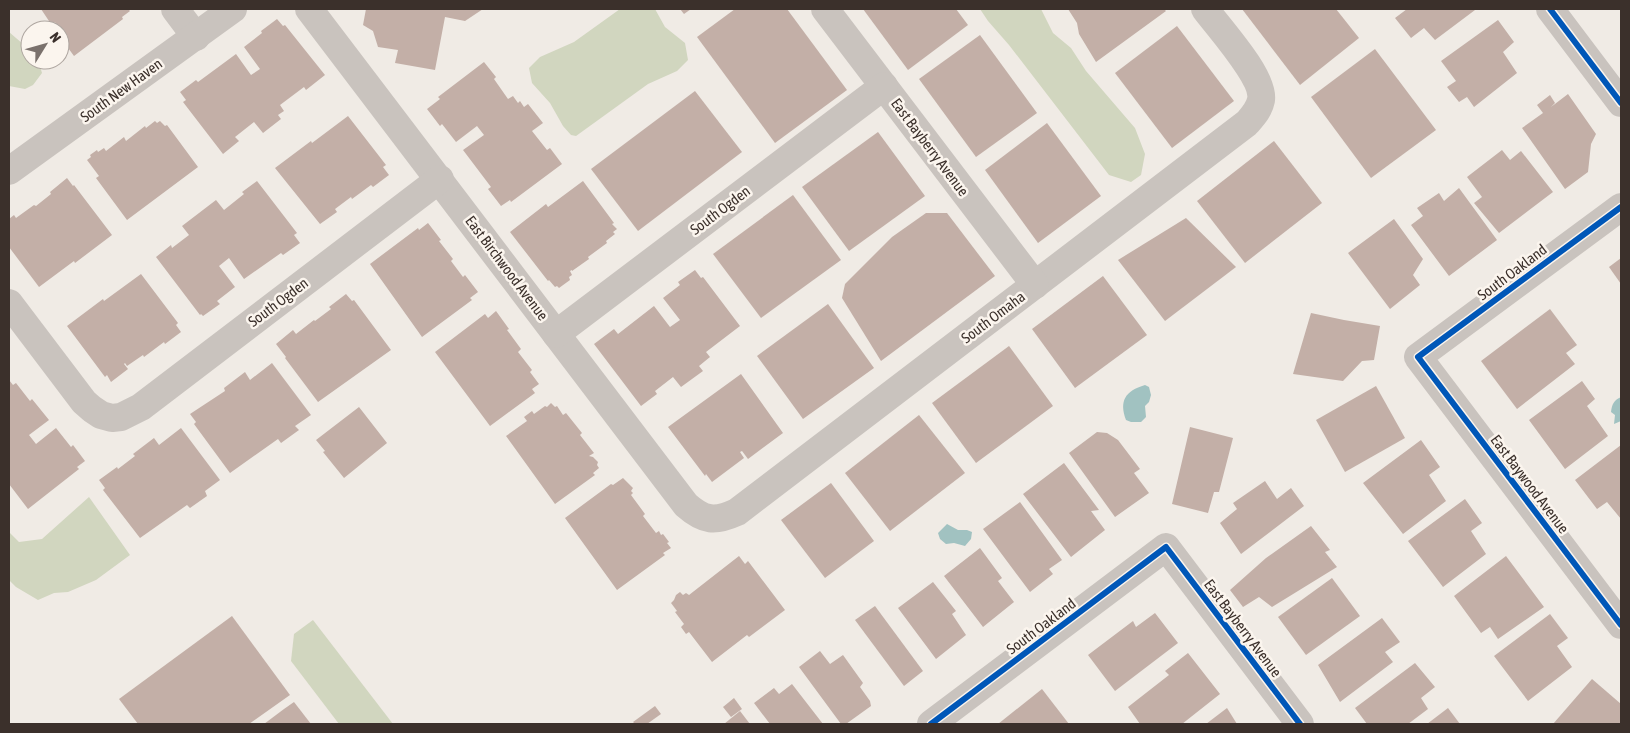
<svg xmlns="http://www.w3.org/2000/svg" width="1630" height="733" viewBox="0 0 1630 733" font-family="'Asap Condensed',sans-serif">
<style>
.green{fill:#d1d6bf}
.water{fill:#a1c2c1}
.building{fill:#c3afa7}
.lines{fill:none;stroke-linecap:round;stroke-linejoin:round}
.minor{stroke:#c9c3be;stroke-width:28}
.cycleway-casing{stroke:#fbf5ee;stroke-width:9}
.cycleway{stroke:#0057b8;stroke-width:6}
.labels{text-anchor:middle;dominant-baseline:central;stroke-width:5;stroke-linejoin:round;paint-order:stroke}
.street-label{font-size:15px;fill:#3b302b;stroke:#fbf5ee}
</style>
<rect width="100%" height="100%" fill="#f0ebe5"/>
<g class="green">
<polygon points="620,9 655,9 665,27 685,43 688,60 677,71 648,84 576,136 571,135 563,126 550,103 532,83 529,68 540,57 574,42"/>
<polygon points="980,9 1041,9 1053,33 1071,48 1086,71 1135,128 1145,154 1141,175 1131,182 1109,175 1009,45 988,21"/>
<polygon points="9,32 30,50 30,60 38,60 42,73 33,85 25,89 9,86"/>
<polygon points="89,497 130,555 96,580 68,592 54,593 38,600 16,587 9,580 9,532 19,542 42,539"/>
<polygon points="313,620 393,724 339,724 291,661 294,634"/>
</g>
<g class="water">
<path d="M 1145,385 L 1149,387 L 1151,395 L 1149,402 L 1145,406 L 1146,417 L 1141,422 L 1131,422 L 1126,420 C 1119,401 1125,391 1145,385 Z"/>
<path d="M 1621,397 L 1621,421 L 1614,424 L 1615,415 L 1611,412 C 1612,404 1614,400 1621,397 Z"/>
<polygon points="947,524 958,530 967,530 972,532 971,539 965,546 954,543 946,544 940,539 938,533"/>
</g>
<g class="building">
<polygon points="41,9 128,9 130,11 122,17 123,19 74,56 60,37 60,30 55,30"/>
<polygon points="366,9 483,9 465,21 445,17 435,70 395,63 398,50 378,47 373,31 363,25"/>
<polygon points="680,9 691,9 684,14"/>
<polygon points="735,9 787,9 847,90 775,143 697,37"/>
<polygon points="863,9 956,9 968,25 908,70"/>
<polygon points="1068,9 1164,9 1166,11 1096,62 1079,34 1077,23"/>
<polygon points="1242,9 1336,9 1359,38 1300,85"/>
<polygon points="1407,9 1474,9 1475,10 1435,40 1424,28 1411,38 1395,18"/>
<polygon points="277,19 283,26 285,25 325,75 306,90 304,87 280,105 284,111 278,115 281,119 263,133 254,122 235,137 239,141 223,154 183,102 186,100 180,92 196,80 198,82 236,54 251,75 260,69 244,47 262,33 261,31"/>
<polygon points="1498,20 1514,42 1503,52 1517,73 1474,107 1467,97 1459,102 1447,87 1456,81 1441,61"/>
<polygon points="1177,26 1234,101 1172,148 1115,73"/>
<polygon points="980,35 1037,113 976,157 919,79"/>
<polygon points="1375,49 1436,130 1371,178 1311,97"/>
<polygon points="484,62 496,77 494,79 508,99 513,96 518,103 520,101 524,107 528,104 543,123 532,131 547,150 550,148 562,164 511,202 510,200 501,206 488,189 491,187 463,150 484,135 477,126 456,142 442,124 440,126 427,109 440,99 438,97"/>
<polygon points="695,91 742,152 638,231 591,169"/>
<polygon points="1568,94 1596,134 1591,144 1588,172 1565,189 1522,128 1543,113 1537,105 1550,95 1555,103 1551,107"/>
<polygon points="348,116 386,165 383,167 389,175 373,187 371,185 352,199 351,197 335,209 337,212 320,224 275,168 311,141 312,143"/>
<polygon points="155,121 157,123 160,121 165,126 167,125 198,167 127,220 96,178 99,176 87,160 91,157 90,155 97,150 98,152 104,148 106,151 124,137 126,141 145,126 146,128"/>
<polygon points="1047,123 1101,196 1038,243 985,170"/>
<polygon points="878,132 925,196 849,251 802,187"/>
<polygon points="1274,141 1322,203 1245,263 1197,201"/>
<polygon points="1502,150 1510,160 1521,151 1553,192 1499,233 1474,203 1482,197 1467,177"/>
<polygon points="67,178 73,186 74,185 112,235 75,263 74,261 39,287 9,247 9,219 14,215 16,218 34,205 36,206 51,194 50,192"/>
<polygon points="257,181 297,233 294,235 300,243 283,255 281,253 244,279 229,258 219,266 235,287 217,301 220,304 203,316 201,314 200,315 156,257 171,245 172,248 189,235 182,226 216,200 224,210 244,194 242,192"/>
<polygon points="583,181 614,223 612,224 617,229 613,232 615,234 606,241 607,243 588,257 589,259 572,271 572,270 570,271 572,275 569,277 570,280 559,288 557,286 555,287 549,280 548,281 510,232 546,204 548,207"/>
<polygon points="1459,188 1497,240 1449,276 1411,225 1423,216 1417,208 1439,193 1444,201"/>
<polygon points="793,195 841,260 761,318 713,254"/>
<polygon points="926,213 947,213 995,276 881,361 842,298 845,284 892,237"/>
<polygon points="1186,218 1236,267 1165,321 1118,260"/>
<polygon points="1394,219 1423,259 1413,275 1420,285 1390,309 1348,253"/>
<polygon points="428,223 441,240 439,241 453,259 451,261 463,277 465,275 478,292 470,298 472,300 422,337 370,264 418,228 419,230"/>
<polygon points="1621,258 1621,284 1609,267"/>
<polygon points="695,270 701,278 703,277 740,326 706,352 710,357 699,366 703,371 681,387 673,377 655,391 657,394 641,406 594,344 614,329 618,334 654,306 670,327 680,320 663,298 680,285 678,282"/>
<polygon points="141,274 178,323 176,325 181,332 165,344 164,342 144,357 143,355 127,366 125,363 124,364 128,369 111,382 107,375 105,377 67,326 103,299 104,301"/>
<polygon points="1103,276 1147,335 1075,388 1032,329"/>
<polygon points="346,294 352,301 354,300 391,350 318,402 285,358 286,357 276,344 293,330 296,334 314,320 315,321 331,309 329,307"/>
<polygon points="828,304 874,368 803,419 757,356"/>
<polygon points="1550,309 1577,345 1566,353 1575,364 1517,409 1481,361"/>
<polygon points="496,311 509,329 507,330 521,349 518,352 532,370 530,372 539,384 532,389 535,393 490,426 435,352 485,314 488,318"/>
<polygon points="1311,313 1344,320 1380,326 1374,360 1362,361 1343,381 1293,374"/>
<polygon points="1009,346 1053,406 976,463 932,403"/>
<polygon points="272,363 311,415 295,426 299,430 281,443 278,439 230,473 194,424 196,422 190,414 225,391 224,388 245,372 250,380"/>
<polygon points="741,374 783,433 748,459 742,451 740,452 744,458 712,482 706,474 705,476 668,427"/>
<polygon points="9,380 13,385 16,383 30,401 32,399 49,420 29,435 36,444 56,428 71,447 73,445 85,461 77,467 79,469 28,509 9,484"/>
<polygon points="1582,381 1595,399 1587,406 1608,436 1565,469 1529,420"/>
<polygon points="1376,386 1405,438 1345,472 1316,420"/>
<polygon points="551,403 555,407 557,406 563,415 566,413 582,433 580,435 594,453 589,456 593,457 598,462 597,465 599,468 593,473 595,475 555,504 506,436 527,421 524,417 532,411 534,414 545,406 547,407"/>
<polygon points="359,407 387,443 344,478 323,452 325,451 316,440"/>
<polygon points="919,415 965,473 890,531 845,473"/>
<polygon points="1190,427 1233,438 1219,492 1214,492 1208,513 1172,504"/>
<polygon points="181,428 220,480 205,491 207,496 190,508 187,505 140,538 103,490 105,488 99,480 117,467 118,469 135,456 133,454 154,438 159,445"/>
<polygon points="1097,432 1107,433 1118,440 1140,469 1134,473 1149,493 1115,517 1069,453"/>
<polygon points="1421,440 1440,467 1429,475 1446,501 1403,534 1363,483"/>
<polygon points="1621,445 1621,519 1607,502 1597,509 1575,480"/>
<polygon points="1064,463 1099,510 1091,511 1105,530 1071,557 1023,494"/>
<polygon points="623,478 633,488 631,491 633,493 631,495 645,514 643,516 656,533 659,531 661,535 663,534 669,542 667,543 671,548 663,553 665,555 617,590 565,518 611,484 613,485"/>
<polygon points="1265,481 1277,499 1291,488 1304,506 1241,554 1220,523 1237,509 1233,503"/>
<polygon points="831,483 874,541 825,578 781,520"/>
<polygon points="1465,499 1482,523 1471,531 1486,554 1443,587 1408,541"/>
<polygon points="1020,502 1062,560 1049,569 1053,574 1030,592 983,529"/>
<polygon points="1311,526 1330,550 1325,552 1337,567 1272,607 1259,597 1243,607 1230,590 1266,558"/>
<polygon points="980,548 1002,578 998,581 1014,602 983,627 944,576"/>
<polygon points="739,556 745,564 748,561 785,610 749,637 747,635 712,662 689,632 686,634 681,627 684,624 675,612 677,611 671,603 674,600 676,595 680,592 683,595 686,593 689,595"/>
<polygon points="1506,556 1544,607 1498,639 1490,627 1481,633 1454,596"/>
<polygon points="1332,578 1360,616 1306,655 1278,617"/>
<polygon points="933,582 956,611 952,614 966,635 936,659 898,608"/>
<polygon points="875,606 923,671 904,686 855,620"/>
<polygon points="1155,613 1178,643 1115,691 1088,655 1133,621 1136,627"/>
<polygon points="1550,614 1568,638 1557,646 1572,667 1528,701 1494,656"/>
<polygon points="232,616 290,695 249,724 138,724 119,699"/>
<polygon points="1382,618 1400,642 1385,652 1393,662 1340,702 1318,665"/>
<polygon points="820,651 830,664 843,655 863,683 860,687 870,701 871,706 846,724 841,724 799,667"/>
<polygon points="1188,653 1220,694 1182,724 1140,724 1128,707 1169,675 1165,671"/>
<polygon points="1415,663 1435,687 1421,698 1428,709 1408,724 1367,724 1355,708"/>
<polygon points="1592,679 1621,704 1621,724 1553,724"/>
<polygon points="792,684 823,724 770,724 754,703 774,688 779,694"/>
<polygon points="1042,689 1069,724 998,724"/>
<polygon points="734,698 742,709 731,717 723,707"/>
<polygon points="294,702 311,724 264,724 284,709"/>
<polygon points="655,706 661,714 647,724 635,724 633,722"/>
<polygon points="1227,708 1237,724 1206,724"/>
<polygon points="1448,708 1460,724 1427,724"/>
<polygon points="740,711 750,724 724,724"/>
</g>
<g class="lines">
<g class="minor">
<polyline points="175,9 196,37"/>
<path d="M 309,9 L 686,505 C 704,521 715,522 737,512 L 1247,123 C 1253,116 1259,110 1261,100 C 1265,78 1219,28 1205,9"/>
<polyline points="825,9 1035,285"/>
<polyline points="1550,9 1621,103"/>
<polyline points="9,171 233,9"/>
<polyline points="1621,207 1418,357 1621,625"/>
<polyline points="9,303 84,402 92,409 101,415 112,418 121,417 141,407 440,179"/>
<polyline points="556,334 884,86"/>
<polyline points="931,724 1166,547 1300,724"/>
</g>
<g class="cycleway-casing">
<g id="cycleway">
<polyline points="1550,9 1621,103"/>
<polyline points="1621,207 1418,357 1621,625"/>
<polyline points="931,724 1166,547 1300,724"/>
</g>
</g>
<use href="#cycleway" class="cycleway"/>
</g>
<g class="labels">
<g class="street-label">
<text transform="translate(121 90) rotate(-36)">South New Haven</text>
<text transform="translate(930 147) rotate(53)">East Bayberry Avenue</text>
<text transform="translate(720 210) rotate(-37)">South Ogden</text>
<text transform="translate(507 268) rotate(53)">East Birchwood Avenue</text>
<text transform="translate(1512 272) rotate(-37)">South Oakland</text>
<text transform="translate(278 302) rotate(-37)">South Ogden</text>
<text transform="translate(993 317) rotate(-37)">South Omaha</text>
<text transform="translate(1530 484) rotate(53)">East Baywood Avenue</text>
<text transform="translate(1041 626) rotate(-37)">South Oakland</text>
<text transform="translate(1243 628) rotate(53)">East Bayberry Avenue</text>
</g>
</g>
<rect width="1630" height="733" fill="none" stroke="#3b302b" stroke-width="20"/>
<g transform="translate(45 45) rotate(53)"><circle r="24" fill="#fbf5ee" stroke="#aea6a0"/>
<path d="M0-4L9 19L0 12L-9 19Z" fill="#7a716c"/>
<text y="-8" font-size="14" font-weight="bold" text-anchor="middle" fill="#3b302b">N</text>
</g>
</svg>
